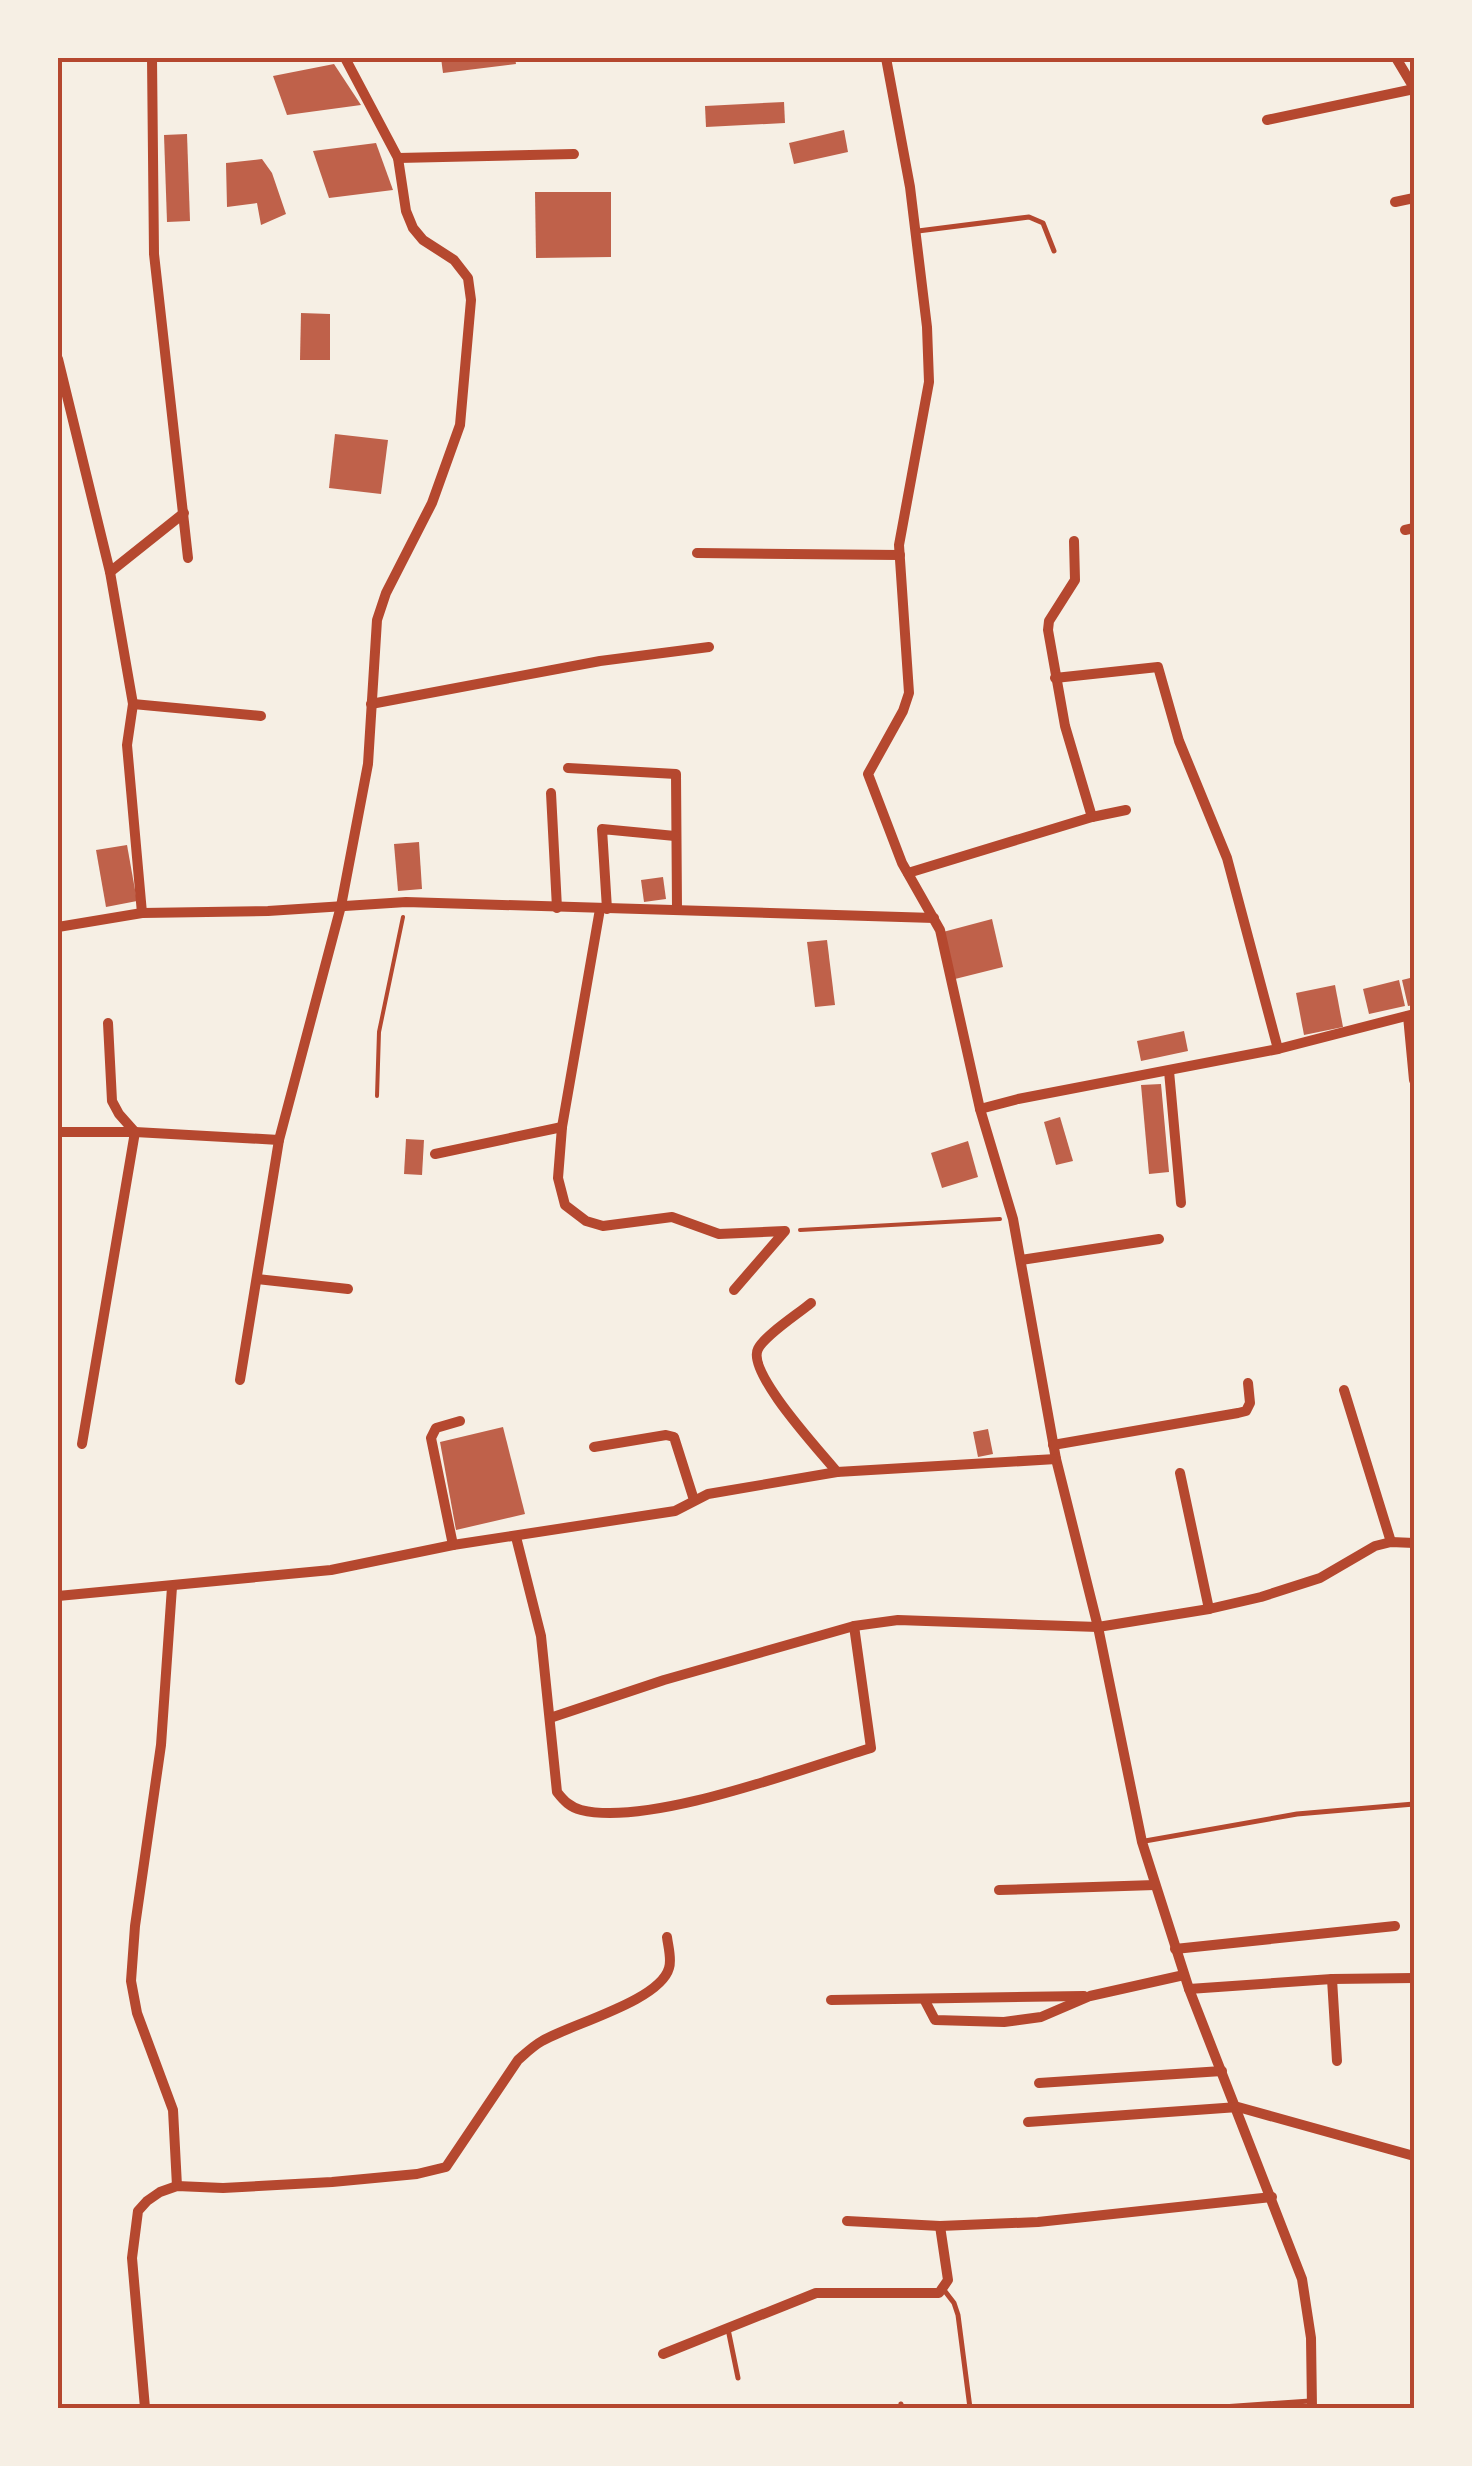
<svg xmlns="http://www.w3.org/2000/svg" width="1472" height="2466" viewBox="0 0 1472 2466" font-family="'Roboto Serif',serif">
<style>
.building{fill:#bf614a}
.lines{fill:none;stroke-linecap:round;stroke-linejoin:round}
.path{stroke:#b5482f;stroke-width:4}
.service{stroke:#b5482f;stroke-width:5}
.minor{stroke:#b5482f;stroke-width:10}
.neatline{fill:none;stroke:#b5482f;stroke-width:4}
</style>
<rect width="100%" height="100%" fill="#f6efe4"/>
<g class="building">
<polygon points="441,58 515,58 516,64 443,73"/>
<polygon points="334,64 361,105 287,115 273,76"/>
<polygon points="784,102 785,123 706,127 705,106"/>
<polygon points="844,130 848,152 794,164 789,143"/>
<polygon points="187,134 190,221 167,222 164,135"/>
<polygon points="376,143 393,190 329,198 313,151"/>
<polygon points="262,159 272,173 286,214 261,225 257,203 227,207 226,163"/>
<polygon points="535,192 611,192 611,257 536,258"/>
<polygon points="301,313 330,314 330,360 300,360"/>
<polygon points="335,434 388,440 381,494 329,488"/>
<polygon points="419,842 422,889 398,891 394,844"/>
<polygon points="127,845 137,901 106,907 96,850"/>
<polygon points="663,877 666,899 644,902 641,880"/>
<polygon points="992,919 1003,967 955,979 943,932"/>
<polygon points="827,940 835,1005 815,1007 807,942"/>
<polygon points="1414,977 1414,1005 1408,1006 1402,980"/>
<polygon points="1399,980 1405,1006 1369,1014 1363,989"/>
<polygon points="1335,985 1343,1027 1304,1035 1296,993"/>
<polygon points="1184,1031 1188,1051 1141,1061 1137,1041"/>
<polygon points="1161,1084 1169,1172 1149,1174 1141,1085"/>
<polygon points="1060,1117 1073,1161 1056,1165 1044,1122"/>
<polygon points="406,1139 424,1140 422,1175 404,1174"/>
<polygon points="968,1141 978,1177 942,1188 931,1153"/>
<polygon points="503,1427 525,1514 456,1530 440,1442"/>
<polygon points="988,1429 993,1454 978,1457 973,1432"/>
</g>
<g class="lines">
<g class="path">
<polyline points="377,1096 379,1032 403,917"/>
<polyline points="800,1230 1000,1219"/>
</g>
<g class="service">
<polyline points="918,231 1029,217 1043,223 1054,251"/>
<polyline points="1145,1841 1297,1814 1414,1804"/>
<polyline points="944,2290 954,2303 958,2315 970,2408"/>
<polyline points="728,2329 738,2378"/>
<polyline points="901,2404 902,2408"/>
<polyline points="1208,2408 1310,2401"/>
</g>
<g class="minor">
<polyline points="152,58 154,254 188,558"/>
<polyline points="886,58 910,187 927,327 929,382 899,545 909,693 903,711 868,774 902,863 940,930 980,1109 1013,1219 1056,1459 1098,1627 1142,1842 1189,1989 1302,2279 1311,2338 1312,2408"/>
<polyline points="1396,58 1414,88"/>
<polyline points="1267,120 1414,89"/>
<polyline points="398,158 574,154"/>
<polyline points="1395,202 1414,198"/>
<polyline points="58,359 110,572 133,704 127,745 142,913"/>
<polyline points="1405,530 1414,528"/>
<polyline points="1074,541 1075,580 1049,621 1048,630 1065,726 1092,817"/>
<polyline points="697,553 900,555"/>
<polyline points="110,572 184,513"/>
<polyline points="1055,678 1158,667 1179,741 1227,858 1278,1049"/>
<polyline points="133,704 261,716"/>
<polyline points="371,704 600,661 709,647"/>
<polyline points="568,768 676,774 677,909"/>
<polyline points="551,793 557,908"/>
<polyline points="908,873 1092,817 1126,810"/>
<polyline points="600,909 562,1127 558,1178 565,1205 586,1221 603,1226 672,1217 719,1234 785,1231 734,1290"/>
<polyline points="607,909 602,829 675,836"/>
<polyline points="58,927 142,913 268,911 406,902 934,918"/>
<polyline points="1408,1016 1414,1080"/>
<polyline points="1169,1071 1181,1203"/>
<polyline points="980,1109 1018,1099 1278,1049 1414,1014"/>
<polyline points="58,1132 135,1132 279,1140"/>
<polyline points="435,1154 562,1127"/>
<polyline points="1021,1260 1159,1239"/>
<polyline points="257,1279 348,1289"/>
<path d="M 811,1303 C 798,1314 765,1335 758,1349 C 746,1372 821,1452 837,1472"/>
<polyline points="240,1380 279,1140 341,906 368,764 377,620 386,593 432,503 460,425 471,300 468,278 454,260 423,240 413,228 406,211 398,158 345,58"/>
<polyline points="1344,1390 1391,1542"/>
<polyline points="82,1444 135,1132 119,1114 112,1101 108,1023"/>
<polyline points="1053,1445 1238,1413 1246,1411 1250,1403 1248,1383"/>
<polyline points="594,1447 666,1435 674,1437 694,1500"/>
<polyline points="1180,1473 1209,1609"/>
<path d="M 516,1537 L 541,1636 L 557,1792 C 564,1801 570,1807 581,1810 C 649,1827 801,1769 871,1748 L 854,1626"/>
<polyline points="453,1545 431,1438 436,1428 460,1421"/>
<polyline points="172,1587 161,1745 135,1926 131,1981 137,2013 173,2110 177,2186"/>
<polyline points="58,1596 331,1570 453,1545 675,1511 708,1494 837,1472 1056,1459"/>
<polyline points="550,1718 664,1680 854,1626 898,1620 1098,1627 1209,1609 1261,1597 1320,1578 1375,1546 1391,1542 1414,1543"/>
<polyline points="999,1890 1155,1885"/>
<polyline points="1175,1949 1395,1926"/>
<polyline points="1332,1979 1337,2061"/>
<polyline points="1189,1989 1332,1979 1414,1978"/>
<polyline points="924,1999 935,2020 1004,2022 1041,2017 1090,1996 1184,1975"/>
<polyline points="831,2000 1084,1996"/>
<polyline points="1039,2083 1222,2071"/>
<polyline points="1028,2122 1238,2107 1414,2156"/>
<polyline points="847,2221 940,2226 1038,2222 1272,2197"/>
<polyline points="663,2354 816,2293 939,2293 948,2280 940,2226"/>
<path d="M 145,2408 L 132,2258 L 138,2211 L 147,2201 L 160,2192 L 177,2186 L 223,2188 L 332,2182 L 417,2174 L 446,2167 L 518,2060 C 526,2053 533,2046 542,2041 C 571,2024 660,2001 669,1968 C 672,1959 668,1946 667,1937"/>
</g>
</g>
<rect width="1472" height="2466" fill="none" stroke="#f6efe4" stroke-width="120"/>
<rect x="60" y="60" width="1352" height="2346" class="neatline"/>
</svg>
